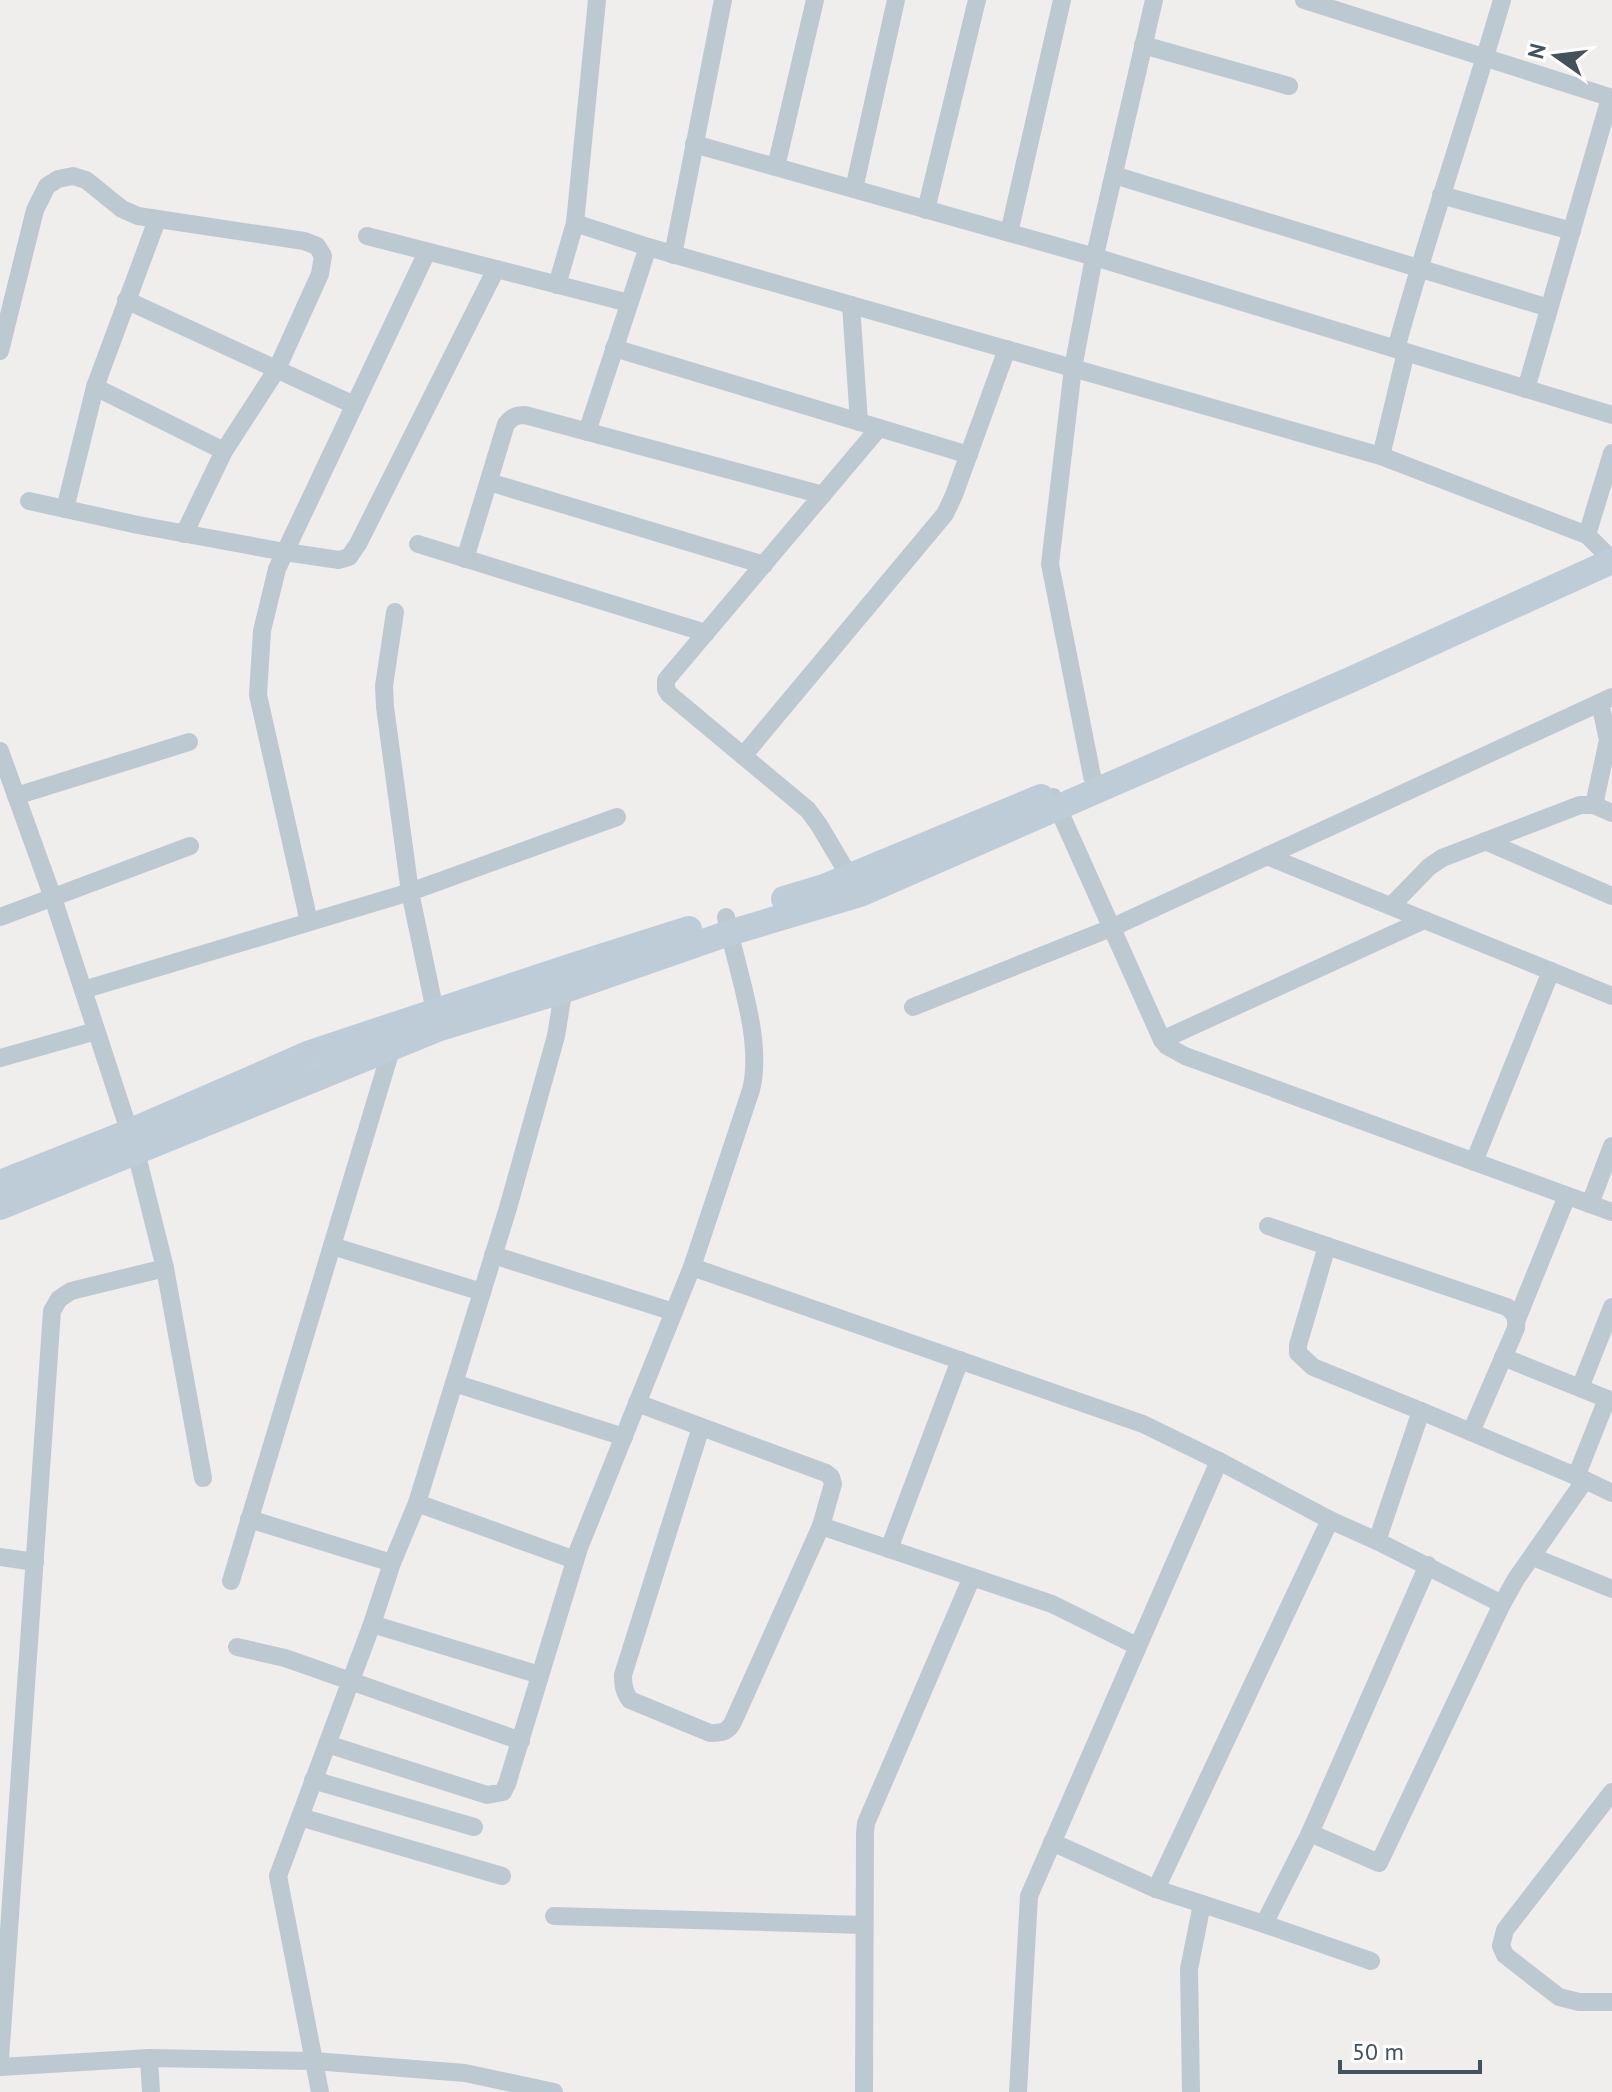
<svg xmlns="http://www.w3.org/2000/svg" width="1612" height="2092" viewBox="0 0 1612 2092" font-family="'PT Sans',sans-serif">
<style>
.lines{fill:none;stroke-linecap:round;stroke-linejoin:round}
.street{stroke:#bdc9d1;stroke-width:18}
.secondary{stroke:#beccd8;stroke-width:26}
</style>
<rect width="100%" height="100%" fill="#f0eded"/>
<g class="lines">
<g class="street">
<polyline points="1304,0 1612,98"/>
<polyline points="1143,45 1289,86"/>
<polyline points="694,144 1095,257 1612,415"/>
<polyline points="776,167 815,0"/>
<polyline points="1114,175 1549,308"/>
<polyline points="854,189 896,0"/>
<polyline points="1441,195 1572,231"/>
<polyline points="926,210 977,0"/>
<polyline points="575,223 648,247 1381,456 1587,535 1612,560"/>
<polyline points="1009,233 1062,0"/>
<polyline points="367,236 629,303"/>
<polyline points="673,255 723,0"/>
<polyline points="557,285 575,223 597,0"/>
<polyline points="126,300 354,405"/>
<polyline points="851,305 859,422"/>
<polyline points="614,348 969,455"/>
<path d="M 1396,349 C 1428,232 1468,117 1502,0"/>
<polyline points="0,351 35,210 47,186 58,179 73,176 86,180 122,209 138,216 304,241 317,246 323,256 320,274 277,369 224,451 184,534"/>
<polyline points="95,387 224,451"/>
<polyline points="1526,389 1610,98"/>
<polyline points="587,432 648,247"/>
<polyline points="1381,456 1406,352"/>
<polyline points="489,482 764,565"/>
<polyline points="29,501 138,525 285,552 339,560 349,557 358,544 496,269"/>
<polyline points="65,509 95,387 157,220"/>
<polyline points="1587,535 1612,453"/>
<polyline points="418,544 706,633"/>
<path d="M 465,559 L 506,424 C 512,417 516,415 525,415 L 823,495"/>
<polyline points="395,612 384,686 385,707 410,892 435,1011"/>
<polyline points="0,751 53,898 136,1152 165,1268 203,1478"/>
<polyline points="743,756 945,514 954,495 1007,349"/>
<polyline points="1098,790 1092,776 1050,564 1073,368 1092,268 1154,0"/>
<polyline points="16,796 189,742"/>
<polyline points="1053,797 1162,1040 1167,1046 1185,1056 1612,1212"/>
<polyline points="1594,805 1608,740 1600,703"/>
<polyline points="1485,841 1612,896"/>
<polyline points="1267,856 1612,996"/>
<polyline points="854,884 819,825 808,810 669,694 666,689 666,680 879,428"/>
<polyline points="1391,906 1429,867 1442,858 1580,805 1594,805 1612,813"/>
<polyline points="0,917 190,846"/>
<polyline points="309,922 258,695 262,631 277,569 427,252"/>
<polyline points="83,990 410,892 617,817"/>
<polyline points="913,1007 1111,928 1612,697"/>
<polyline points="1162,1040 1424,920"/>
<polyline points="0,1058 96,1031"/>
<polyline points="1474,1162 1551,971"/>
<polyline points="1590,1204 1612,1146"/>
<path d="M 1268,1226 L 1507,1307 C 1515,1313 1517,1318 1516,1328 L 1471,1432"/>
<polyline points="332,1246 482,1292"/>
<polyline points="1327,1246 1298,1345 1298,1353 1313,1367 1421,1411"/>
<polyline points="493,1255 674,1312"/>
<polyline points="692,1267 1143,1424 1219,1461"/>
<polyline points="1517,1319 1567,1196"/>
<polyline points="1503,1357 1612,1401"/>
<polyline points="454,1383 624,1437"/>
<polyline points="1580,1388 1612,1307"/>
<path d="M 637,1403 L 826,1473 L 831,1477 L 833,1484 L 821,1526 L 733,1722 C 728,1732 722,1733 710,1733 L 630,1700 C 624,1692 623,1685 623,1675 L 701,1427"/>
<polyline points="1576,1477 1607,1399"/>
<polyline points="1585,1480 1612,1493"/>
<polyline points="417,1503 575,1560"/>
<polyline points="249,1519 392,1563"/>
<polyline points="821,1526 1052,1604 1137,1646"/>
<polyline points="1377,1541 1502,1604"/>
<polyline points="889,1549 960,1360"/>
<polyline points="0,1557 35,1562"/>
<polyline points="1533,1557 1612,1589"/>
<polyline points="231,1581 394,1040"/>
<polyline points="372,1624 540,1675"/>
<polyline points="237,1647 285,1658 521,1741"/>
<path d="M 327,1744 L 487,1795 L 503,1792 L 507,1784 L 579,1548 L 692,1267 L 751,1090 C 764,1040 736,968 726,917"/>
<polyline points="313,1780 474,1827"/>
<polyline points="1612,1792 1505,1930 1501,1946 1505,1955 1559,1997 1579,2002 1612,2002"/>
<polyline points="300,1817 502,1876"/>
<polyline points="1310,1833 1428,1565"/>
<polyline points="1156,1889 1330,1520"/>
<polyline points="554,1916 864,1925"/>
<polyline points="1264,1924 1371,1961"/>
<polyline points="149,2058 151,2092"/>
<polyline points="0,2060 52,1311 59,1299 71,1291 165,1268"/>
<polyline points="0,2067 149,2058 314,2061 465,2073 554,2092"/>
<polyline points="320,2092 278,1876 372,1624 392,1563 417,1503 508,1208 556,1036 565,981"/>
<polyline points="864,2092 865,1833 866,1823 972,1577"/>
<polyline points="1018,2092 1029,1896 1219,1461 1330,1520 1377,1541 1421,1411 1585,1480 1516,1579 1502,1604 1379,1863 1310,1833 1264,1924 1156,1889 1052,1842"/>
<polyline points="1191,2092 1189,1969 1202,1904"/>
</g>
<g class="secondary">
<polyline points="784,899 824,887 1041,797"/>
<polyline points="0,1183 129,1132 310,1053 578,964 689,929"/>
<polyline points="0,1207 440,1028 565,990 729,933 860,894 1350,680 1612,561"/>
</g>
</g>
<g transform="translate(1556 56) rotate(284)" stroke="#ffffff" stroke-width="6" paint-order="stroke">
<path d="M0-6L14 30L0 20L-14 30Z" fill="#44525c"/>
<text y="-12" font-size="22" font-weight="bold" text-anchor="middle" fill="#44525c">N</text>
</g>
<path d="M1340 2060v12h140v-12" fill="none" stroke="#44525c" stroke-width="4"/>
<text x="1352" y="2060" font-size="24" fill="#44525c" stroke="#ffffff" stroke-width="6" paint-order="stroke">50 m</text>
</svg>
